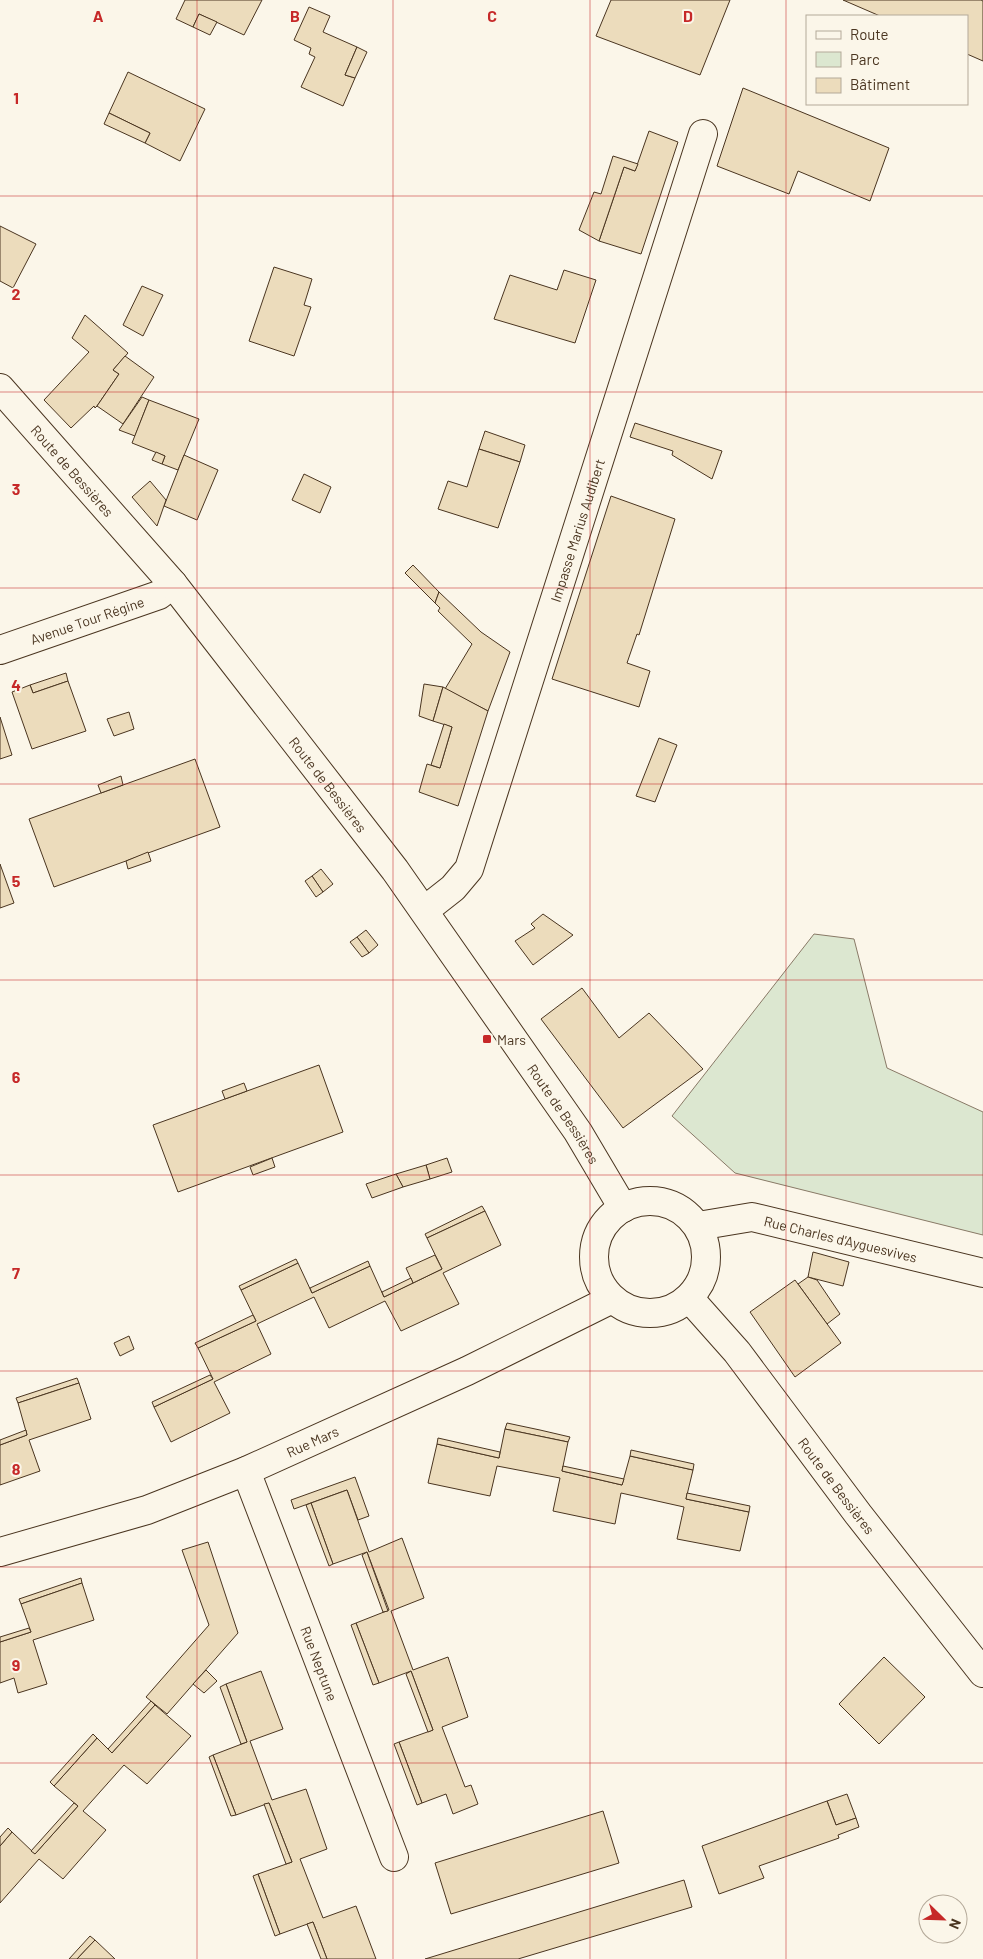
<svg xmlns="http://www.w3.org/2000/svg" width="983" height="1959" viewBox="0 0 983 1959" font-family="Barlow,sans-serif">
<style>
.green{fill:#dce7d0;stroke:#887966}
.building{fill:#ecdcbc;stroke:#4a3520}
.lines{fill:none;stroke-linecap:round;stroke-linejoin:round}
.minor-casing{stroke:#4a3520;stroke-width:30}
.secondary-casing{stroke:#4a3520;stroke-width:30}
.minor{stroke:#fbf6e9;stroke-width:28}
.secondary{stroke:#fbf6e9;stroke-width:28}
.grid{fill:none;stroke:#c62828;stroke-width:1;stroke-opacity:0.55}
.poi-dot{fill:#c62828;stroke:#fbf6e9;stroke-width:2}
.labels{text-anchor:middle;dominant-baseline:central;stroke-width:4;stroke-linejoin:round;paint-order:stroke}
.street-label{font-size:14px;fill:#4a3520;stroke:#fbf6e9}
.poi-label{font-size:14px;fill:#4a3520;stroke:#fbf6e9;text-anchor:start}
.grid-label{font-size:16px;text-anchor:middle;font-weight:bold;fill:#c62828;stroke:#fbf6e9;stroke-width:4;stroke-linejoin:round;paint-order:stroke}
</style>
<rect width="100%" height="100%" fill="#fbf6e9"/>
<polygon class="green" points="814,934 854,939 887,1068 983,1112 983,1235 735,1173 672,1116"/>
<g class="building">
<polygon points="185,0 262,0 244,35 199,14 193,27 176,19"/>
<polygon points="611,0 730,0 700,75 596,36"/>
<polygon points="843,0 981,0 983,1 983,61 967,54 967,16 880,16"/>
<polygon points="309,7 330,16 323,32 357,47 345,75 355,78 343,106 301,87 315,57 309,54 311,48 294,40"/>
<polygon points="199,14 217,22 210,35 193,27"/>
<polygon points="357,47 367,52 355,78 345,75"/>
<polygon points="128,72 205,109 180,161 145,143 150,133 109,113"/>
<polygon points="743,88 889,148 870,201 798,171 789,194 717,166"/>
<polygon points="109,113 150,133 145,143 104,124"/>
<polygon points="649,131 678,142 641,254 599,241 624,167 635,171"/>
<polygon points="613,156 638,164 635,171 624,167 599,241 579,230 594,192 601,194"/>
<polygon points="0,226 36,244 13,288 0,281"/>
<polygon points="274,267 312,279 304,305 311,307 294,356 249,341"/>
<polygon points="564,270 596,280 575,343 494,319 510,275 557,290"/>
<polygon points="142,286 163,295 143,336 123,325"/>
<polygon points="85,315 128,353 113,370 119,374 97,406 95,408 94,406 71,428 44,400 89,352 72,338"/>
<polygon points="125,356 154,377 123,424 97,406 119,374 113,370"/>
<polygon points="142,397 149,400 135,436 119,430"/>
<polygon points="149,400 199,419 178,470 162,464 165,456 132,443"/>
<polygon points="635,423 722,451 712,479 672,455 673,451 630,437"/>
<polygon points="485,431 525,445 520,462 479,449"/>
<polygon points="479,449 520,462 498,528 438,509 448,481 467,487"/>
<polygon points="156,452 165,456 162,464 152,460"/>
<polygon points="184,455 218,470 197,520 164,506"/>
<polygon points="304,474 331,487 320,513 292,500"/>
<polygon points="150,481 166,500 157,526 132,497"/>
<polygon points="611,496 675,519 639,635 637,634 627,663 650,671 639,707 552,679"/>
<polygon points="413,565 439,592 435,603 405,573"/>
<polygon points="439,592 481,632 510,652 488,711 445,689 472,644 438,611 440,608 435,603"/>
<polygon points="66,673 68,681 33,693 30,685"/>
<polygon points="68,681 86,731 32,749 12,692 30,685 33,693"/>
<polygon points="424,684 443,687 433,721 419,716"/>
<polygon points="443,687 488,711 458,806 419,792 427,764 440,768 452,727 433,721"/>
<polygon points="129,712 134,729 114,736 107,719"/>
<polygon points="0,717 12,755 0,759"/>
<polygon points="444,724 452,727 440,768 431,765"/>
<polygon points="659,738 677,745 655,802 636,796"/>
<polygon points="195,759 220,827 54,887 29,819"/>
<polygon points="121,776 123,785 101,793 98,785"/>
<polygon points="148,852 151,861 128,869 126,861"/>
<polygon points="0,864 14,903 0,908"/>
<polygon points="321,869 333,884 323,892 312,876"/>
<polygon points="312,876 323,892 316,897 305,881"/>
<polygon points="543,914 573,935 533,965 515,941 535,928 531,924"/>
<polygon points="366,930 378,945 369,953 357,937"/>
<polygon points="357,937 369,953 362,957 350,942"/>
<polygon points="582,988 619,1038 649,1013 703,1069 623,1128 541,1019"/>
<polygon points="319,1065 343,1132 178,1192 153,1125"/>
<polygon points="244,1083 247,1091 225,1099 222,1091"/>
<polygon points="272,1158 275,1167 253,1175 250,1167"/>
<polygon points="447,1158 452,1172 430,1179 426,1165"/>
<polygon points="426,1165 430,1179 403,1187 396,1174"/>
<polygon points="396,1174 403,1187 372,1198 366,1184"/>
<polygon points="482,1206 485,1211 427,1238 425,1234"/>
<polygon points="485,1211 501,1245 443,1273 459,1304 401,1331 385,1301 329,1328 314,1297 257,1324 271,1354 214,1382 230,1413 171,1442 154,1407 213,1379 198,1348 256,1321 241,1290 298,1263 312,1293 370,1266 384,1297 442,1269 427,1238"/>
<polygon points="813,1252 849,1262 843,1286 808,1277"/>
<polygon points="435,1255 442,1269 413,1283 406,1268"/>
<polygon points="296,1259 298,1263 241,1290 239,1286"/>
<polygon points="368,1261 370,1266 312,1293 310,1288"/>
<polygon points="808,1277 817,1280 840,1314 827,1324 798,1284"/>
<polygon points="411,1278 413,1283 384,1297 382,1292"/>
<polygon points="795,1280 841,1343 795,1377 750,1312"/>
<polygon points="253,1315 256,1321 198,1348 195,1343"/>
<polygon points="129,1336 134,1349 120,1356 114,1343"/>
<polygon points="210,1375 213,1379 154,1407 152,1402"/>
<polygon points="77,1378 79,1383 18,1403 16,1398"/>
<polygon points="79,1383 91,1419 29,1440 40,1471 0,1485 0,1445 27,1435 18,1403"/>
<polygon points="507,1423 540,1430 570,1437 568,1442 505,1429"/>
<polygon points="505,1429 568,1442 562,1471 622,1485 630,1456 693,1470 686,1499 749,1512 740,1551 677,1539 684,1507 621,1493 615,1524 553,1511 560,1478 497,1466 490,1496 428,1483 437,1444 499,1458"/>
<polygon points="26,1430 27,1435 0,1445 0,1440"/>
<polygon points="438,1438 500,1452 499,1458 437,1444"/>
<polygon points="631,1450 694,1464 693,1470 630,1456"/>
<polygon points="563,1466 596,1473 624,1479 622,1485 562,1471"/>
<polygon points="355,1477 369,1516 358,1520 347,1490 294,1509 291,1500"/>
<polygon points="347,1490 369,1552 402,1538 424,1598 391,1611 413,1670 448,1657 468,1717 442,1727 465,1787 471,1785 478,1804 453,1814 446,1794 422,1803 399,1742 433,1730 411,1671 379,1683 356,1623 389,1610 367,1552 333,1564 311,1503"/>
<polygon points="687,1493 750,1506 749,1512 686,1499"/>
<polygon points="311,1503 333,1564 329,1566 306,1505"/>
<polygon points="208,1542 238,1633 167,1714 146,1697 209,1625 182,1550"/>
<polygon points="367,1552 388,1611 383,1612 362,1555"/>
<polygon points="81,1578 82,1583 21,1604 19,1599"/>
<polygon points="82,1583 94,1620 33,1640 47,1684 18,1693 14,1678 0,1683 0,1642 31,1632 21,1604"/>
<polygon points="356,1623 379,1683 373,1685 351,1625"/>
<polygon points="29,1628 31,1632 0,1642 0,1637"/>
<polygon points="884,1657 925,1697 879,1744 839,1704"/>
<polygon points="206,1670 217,1681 204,1693 193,1684"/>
<polygon points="261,1671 283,1729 250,1741 272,1800 306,1789 327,1849 300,1859 323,1918 356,1906 376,1959 327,1959 313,1922 280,1934 258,1874 292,1862 269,1803 236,1815 213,1755 247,1742 226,1684"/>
<polygon points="411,1671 433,1730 428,1732 406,1674"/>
<polygon points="226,1684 247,1742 241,1744 220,1687"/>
<polygon points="151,1701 155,1705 112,1753 108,1749"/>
<polygon points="155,1705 191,1736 147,1784 124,1765 83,1811 106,1830 63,1879 39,1859 0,1903 0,1846 12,1832 35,1854 78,1806 54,1786 97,1738 112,1753"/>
<polygon points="93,1734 97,1738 54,1786 50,1782"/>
<polygon points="399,1742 422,1803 417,1805 394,1744"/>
<polygon points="213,1755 236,1815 231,1816 209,1757"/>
<polygon points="847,1794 856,1818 836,1825 827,1801"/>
<polygon points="827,1801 836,1825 856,1818 859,1827 838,1835 839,1838 759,1866 764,1878 719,1894 702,1846"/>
<polygon points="74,1803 78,1806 35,1854 31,1851"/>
<polygon points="269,1803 292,1862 286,1864 264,1804"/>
<polygon points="603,1811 619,1863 451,1914 435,1863"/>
<polygon points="8,1828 12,1832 0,1846 0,1837"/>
<polygon points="258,1874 280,1934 275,1936 253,1876"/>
<polygon points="684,1880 692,1907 518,1959 425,1959"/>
<polygon points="313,1922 327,1959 321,1959 307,1924"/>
<polygon points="90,1936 95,1940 77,1959 69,1959"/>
<polygon points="95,1940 115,1959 77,1959"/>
</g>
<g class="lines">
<g class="minor-casing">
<g id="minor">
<path id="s1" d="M 0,650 L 159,595 L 173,584"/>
<path id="s2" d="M 425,910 L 453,888 L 469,869 L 703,134"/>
<path id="s3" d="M 698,1226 L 752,1217 L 983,1273"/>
<path id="s4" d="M 246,1471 L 394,1857"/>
<path id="s5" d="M 0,1552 L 147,1510 L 246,1471 L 467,1371 L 612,1299"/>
</g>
</g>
<g class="secondary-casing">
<g id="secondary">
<path id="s6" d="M 0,388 L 173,584 L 395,870 L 578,1132 L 623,1208"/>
<circle cx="650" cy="1257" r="56"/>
<path id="s7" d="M 689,1298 L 737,1352 L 858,1514 L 983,1673"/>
</g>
</g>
<use href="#minor" class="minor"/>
<use href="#secondary" class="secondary"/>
</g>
<path class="grid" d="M 197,0 L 197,1959M 393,0 L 393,1959M 590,0 L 590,1959M 786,0 L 786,1959M 0,196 L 983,196M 0,392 L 983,392M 0,588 L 983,588M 0,784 L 983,784M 0,980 L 983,980M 0,1175 L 983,1175M 0,1371 L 983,1371M 0,1567 L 983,1567M 0,1763 L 983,1763"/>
<rect class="poi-dot" x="482" y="1034" width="10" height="10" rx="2.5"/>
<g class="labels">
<g class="street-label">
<text stroke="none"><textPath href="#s6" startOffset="110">Route de Bessières</textPath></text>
<text stroke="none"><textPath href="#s2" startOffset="416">Impasse Marius Audibert</textPath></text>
<text stroke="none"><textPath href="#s1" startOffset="92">Avenue Tour Régine</textPath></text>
<text stroke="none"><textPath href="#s6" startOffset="515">Route de Bessières</textPath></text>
<text stroke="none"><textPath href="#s6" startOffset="920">Route de Bessières</textPath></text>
<text stroke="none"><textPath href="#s3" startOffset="146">Rue Charles d'Ayguesvives</textPath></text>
<text stroke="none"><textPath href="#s5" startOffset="332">Rue Mars</textPath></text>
<text stroke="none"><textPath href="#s7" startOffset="239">Route de Bessières</textPath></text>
<text stroke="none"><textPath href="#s4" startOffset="206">Rue Neptune</textPath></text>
</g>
<g class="poi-label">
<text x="497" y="1039">Mars</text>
</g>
</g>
<g class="grid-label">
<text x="98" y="22">A</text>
<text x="295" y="22">B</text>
<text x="492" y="22">C</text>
<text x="688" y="22">D</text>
<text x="16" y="104">1</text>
<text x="16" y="300">2</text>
<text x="16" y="495">3</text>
<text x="16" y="691">4</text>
<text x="16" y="887">5</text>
<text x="16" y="1083">6</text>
<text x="16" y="1279">7</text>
<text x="16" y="1475">8</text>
<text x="16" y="1671">9</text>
</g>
<rect x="806" y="15" width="162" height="90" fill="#fbf6e9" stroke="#b4a999"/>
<rect x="816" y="31" width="25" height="8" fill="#fbf6e9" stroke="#b4a999"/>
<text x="850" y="40" font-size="15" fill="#4a3520">Route</text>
<rect x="816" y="52" width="25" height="15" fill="#dce7d0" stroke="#b4a999"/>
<text x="850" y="65" font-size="15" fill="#4a3520">Parc</text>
<rect x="816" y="78" width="25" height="15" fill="#ecdcbc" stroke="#b4a999"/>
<text x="850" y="90" font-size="15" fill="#4a3520">Bâtiment</text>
<g transform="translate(943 1919) rotate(113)"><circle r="24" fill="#fbf6e9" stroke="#b4a999"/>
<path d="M0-4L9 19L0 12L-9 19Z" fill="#c62828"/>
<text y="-8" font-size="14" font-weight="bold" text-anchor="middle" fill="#4a3520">N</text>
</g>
</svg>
